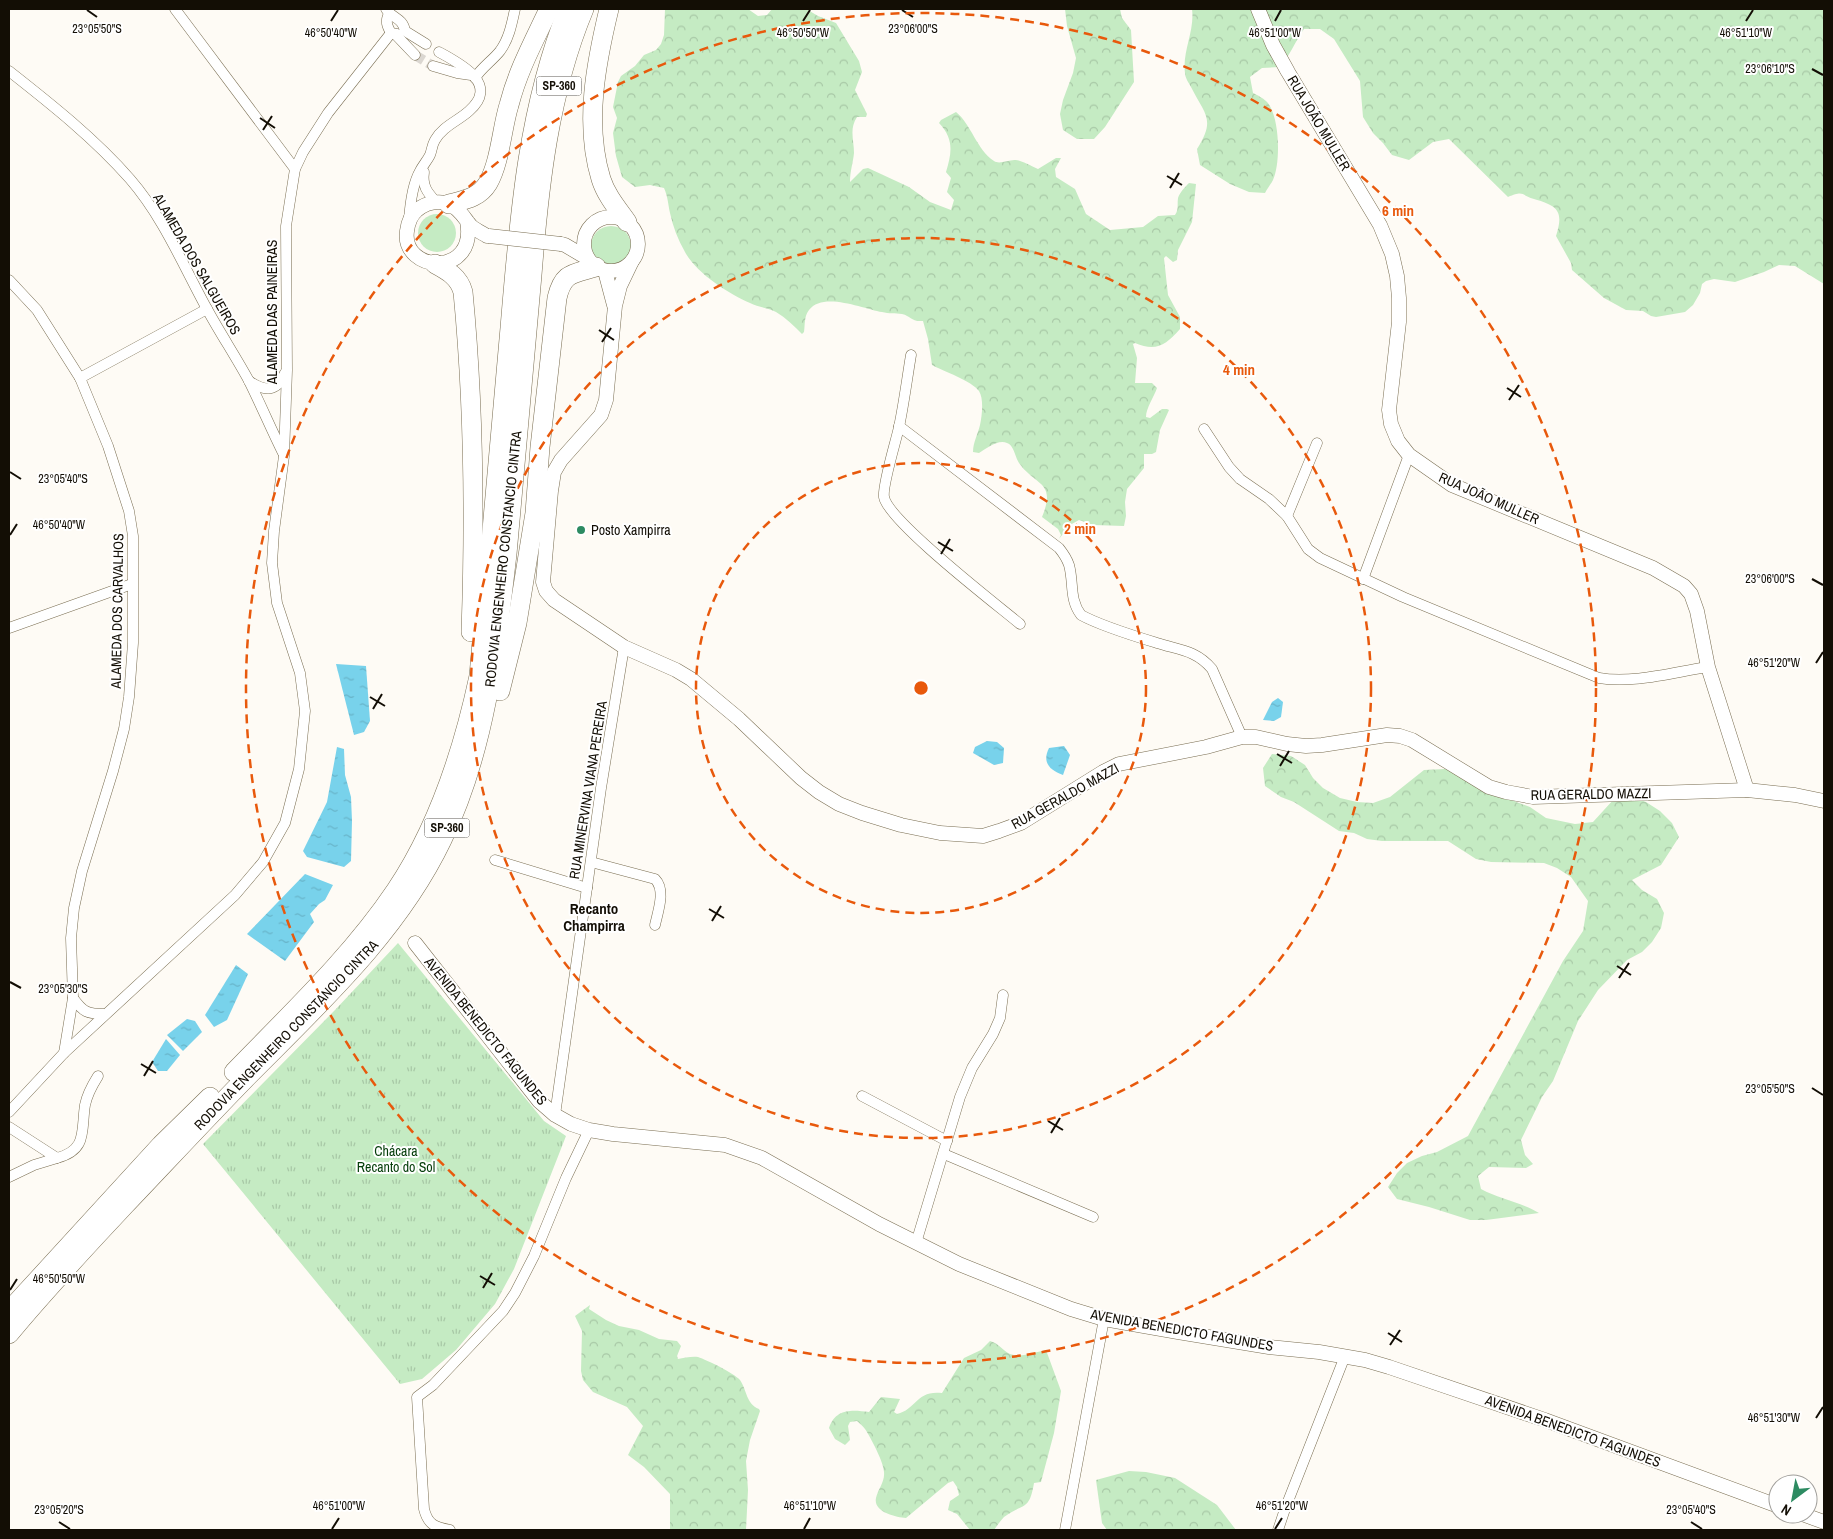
<svg xmlns="http://www.w3.org/2000/svg" width="1833" height="1539" viewBox="0 0 1833 1539" font-family="'Archivo Narrow',sans-serif">
<style>
.green{fill:#c5ebc3}
.forest{fill:url(#forest-crowns)}
.park{fill:url(#park-tufts)}
.water{fill:url(#water-ripples)}
.lines{fill:none;stroke-linecap:round;stroke-linejoin:round}
.street-tunnel{stroke:#dbd7d1;stroke-width:10;stroke-dasharray:10 5;stroke-linecap:butt}
.street-casing{stroke:#7a6e52;stroke-width:11}
.secondary-casing{stroke:#7a6e52;stroke-width:15}
.highway-casing{stroke:#7a6e52;stroke-width:20}
.street{stroke:#fff;stroke-width:10}
.secondary{stroke:#fff;stroke-width:14}
.highway{stroke:#fff;stroke-width:19}
.secondary-bridge-casing{stroke:#7a6e52;stroke-width:15;stroke-linecap:butt}
.secondary-bridge{stroke:#fff;stroke-width:14}
.ticks{fill:none;stroke:#130e05;stroke-width:2}
.ring{fill:none;stroke:#e8590c;stroke-width:2.5;stroke-dasharray:9 6}
.poi-dot{fill:#2d8b62;stroke:#fff;stroke-width:2}
.labels{text-anchor:middle;dominant-baseline:central;stroke-width:4;stroke-linejoin:round;paint-order:stroke}
.shield{fill:#fff;stroke:#5a5650;stroke-width:1}
.shield-label{font-size:12px;font-weight:bold;fill:#130e05}
.street-label{font-size:14px;fill:#130e05;stroke:#fff}
.poi-label{font-size:14px;fill:#130e05;stroke:#fff;text-anchor:start}
.park-label{font-size:14px;fill:#043d09;stroke:#fff}
.neighbourhood-label{font-size:15px;font-weight:bold;fill:#130e05;stroke:#fff}
.ticks-label{font-size:12px;text-anchor:middle;fill:#130e05;stroke:#fff;stroke-width:4;stroke-linejoin:round;paint-order:stroke}
.centre{fill:#e8590c;stroke:#fff;stroke-width:2.5}
.ring-label{font-size:15px;text-anchor:middle;font-weight:bold;fill:#e8590c;stroke:#fff;stroke-width:4;stroke-linejoin:round;paint-order:stroke}
</style>
<defs>
<pattern id="forest-crowns" width="20" height="18" patternUnits="userSpaceOnUse" patternTransform="scale(1.25)"><rect width="20" height="18" fill="#c5ebc3"/><path d="M2 6a3 3 0 1 1 6 0M12 15a3 3 0 1 1 6 0" fill="none" stroke="#a8c8a6"/></pattern>
<pattern id="park-tufts" width="24" height="20" patternUnits="userSpaceOnUse" patternTransform="scale(1.25)"><rect width="24" height="20" fill="#c5ebc3"/><path d="M3 7l-1-3M5 7V3M7 7l1-3M15 17l-1-3M17 17v-4M19 17l1-3" fill="none" stroke="#a8c8a6"/></pattern>
<pattern id="water-ripples" width="26" height="14" patternUnits="userSpaceOnUse" patternTransform="scale(1.25)"><rect width="26" height="14" fill="#78d2eb"/><path d="M2 4q2-2 4 0t4 0M15 11q2-2 4 0t4 0" fill="none" stroke="#67b3c8"/></pattern>
</defs>
<rect width="100%" height="100%" fill="#fefbf5"/>
<g class="green">
<circle cx="437" cy="233" r="19"/>
<circle cx="611" cy="246" r="20"/>
</g>
<g class="forest">
<path d="M 665,9 L 748,9 L 758,16 L 767,15 L 772,9 L 808,10 L 818,16 L 836,23 L 859,61 L 862,72 L 855,90 L 867,114 L 866,117 L 857,117 C 849,129 854,140 854,153 C 853,163 850,171 850,182 L 863,169 L 868,168 L 909,187 L 930,202 L 951,210 L 954,200 L 947,192 L 951,178 L 946,172 C 952,152 954,139 939,123 L 941,120 L 956,112 C 971,124 977,150 994,161 C 1000,165 1009,159 1016,160 C 1023,161 1031,166 1038,169 L 1056,158 L 1061,158 L 1055,169 L 1056,177 L 1075,189 L 1086,214 L 1110,230 L 1143,227 L 1158,216 L 1175,215 C 1179,209 1177,205 1178,198 C 1180,192 1185,187 1189,183 L 1196,184 L 1192,222 L 1178,250 L 1177,260 L 1173,262 L 1166,256 L 1164,258 L 1168,295 L 1180,317 L 1180,329 C 1166,345 1156,352 1135,343 L 1133,344 L 1137,358 L 1135,383 L 1152,383 L 1157,388 C 1154,397 1146,408 1146,417 L 1150,418 L 1162,409 L 1167,409 L 1169,410 L 1160,430 L 1156,452 L 1152,454 L 1144,454 L 1144,468 L 1127,489 L 1125,502 L 1126,516 L 1124,526 L 1093,525 L 1079,520 L 1070,525 L 1059,539 L 1061,535 L 1058,529 L 1042,517 C 1057,481 1035,486 1019,463 C 1015,457 1014,445 1007,443 C 998,439 986,449 979,453 L 973,452 C 973,442 978,434 980,425 C 982,416 984,399 979,391 C 972,381 943,371 932,365 L 928,339 L 923,321 C 911,322 911,316 902,314 C 895,313 889,314 882,312 C 864,309 823,291 809,310 C 804,316 805,325 804,332 L 802,334 C 794,326 786,318 776,312 C 768,308 758,307 750,303 C 729,294 696,273 685,252 C 678,240 673,227 670,213 C 668,204 668,197 664,188 L 650,185 L 635,187 L 622,177 L 616,156 L 613,133 L 617,118 L 613,107 L 618,82 L 621,76 L 635,66 L 644,55 L 656,50 L 661,44 L 664,35 Z"/>
<polygon points="1065,9 1120,9 1122,18 1131,30 1134,82 1105,127 1094,139 1077,139 1063,130 1060,114 1063,100 1073,73 1076,58 1067,26"/>
<path d="M 1192,9 L 1824,9 L 1824,284 L 1795,266 L 1779,265 L 1764,272 L 1735,282 L 1714,279 L 1706,281 L 1702,284 L 1700,293 L 1693,305 L 1685,312 L 1656,317 L 1651,316 L 1643,311 L 1626,310 L 1604,298 L 1572,270 L 1571,263 L 1556,236 C 1564,211 1558,206 1534,199 C 1521,195 1524,190 1508,197 L 1449,139 L 1433,142 L 1409,160 L 1392,155 L 1383,143 L 1373,133 L 1363,117 L 1360,81 L 1334,39 L 1320,29 L 1304,29 C 1295,42 1290,55 1280,67 L 1262,68 L 1250,77 L 1253,93 C 1257,95 1263,98 1266,101 C 1280,114 1281,163 1273,180 C 1271,184 1267,189 1265,193 L 1249,192 L 1230,184 L 1200,165 L 1197,149 C 1216,119 1205,115 1191,87 C 1189,83 1185,78 1185,73 C 1182,51 1195,31 1192,9 Z"/>
<path d="M 1272,754 L 1291,756 L 1305,765 L 1313,778 L 1323,788 L 1340,798 L 1357,802 L 1373,803 L 1390,797 L 1424,770 L 1445,769 L 1474,775 L 1516,802 L 1530,807 L 1546,818 L 1575,824 L 1593,822 L 1614,799 L 1630,796 L 1646,802 L 1660,811 L 1672,823 L 1679,837 L 1661,865 L 1632,880 L 1642,890 L 1657,899 L 1664,913 L 1661,928 L 1652,942 L 1642,952 L 1627,960 L 1598,990 L 1578,1021 L 1553,1081 L 1542,1097 L 1521,1140 L 1525,1155 L 1533,1164 L 1526,1168 L 1489,1167 L 1478,1176 L 1481,1189 C 1499,1199 1521,1202 1539,1213 L 1486,1220 L 1470,1220 L 1429,1207 L 1397,1199 L 1388,1187 L 1397,1173 L 1407,1163 L 1422,1156 L 1437,1152 L 1468,1136 L 1563,961 L 1583,931 L 1588,901 L 1571,877 L 1557,868 L 1544,863 L 1491,862 L 1476,859 L 1448,841 L 1382,841 L 1367,839 L 1354,833 L 1339,831 L 1294,802 L 1281,797 L 1265,786 L 1263,768 Z"/>
<path d="M 590,1305 L 589,1309 L 606,1320 L 619,1326 L 639,1330 L 659,1339 L 677,1341 L 681,1346 L 677,1356 L 678,1359 C 684,1358 692,1356 698,1357 C 707,1360 734,1373 740,1380 C 747,1390 746,1404 759,1409 L 760,1411 L 750,1440 L 746,1461 L 748,1490 L 746,1530 L 670,1530 L 670,1494 L 644,1467 L 628,1455 L 643,1426 L 627,1407 L 593,1392 L 583,1380 L 581,1371 L 582,1331 L 575,1316 Z"/>
<path d="M 990,1341 C 1000,1344 1002,1350 1010,1354 C 1021,1358 1036,1352 1046,1350 L 1061,1391 L 1054,1433 L 1041,1482 L 1034,1483 C 1029,1512 1024,1502 1004,1517 C 1000,1521 997,1526 994,1530 L 970,1530 L 957,1514 L 948,1510 L 950,1501 L 959,1495 L 957,1487 L 953,1481 L 948,1483 L 906,1518 C 896,1517 873,1512 876,1498 C 878,1489 885,1482 884,1472 C 884,1463 871,1438 865,1429 C 863,1426 860,1424 857,1421 L 850,1422 L 848,1426 L 850,1440 L 845,1445 L 835,1439 L 829,1428 C 836,1408 852,1410 869,1412 L 881,1397 L 900,1399 L 894,1412 L 897,1414 C 917,1409 916,1390 942,1393 L 964,1358 L 981,1350 Z"/>
<polygon points="1129,1471 1146,1472 1175,1478 1217,1505 1236,1530 1107,1530 1102,1523 1096,1480"/>
</g>
<polygon class="park" points="398,943 544,1121 566,1136 514,1269 495,1304 456,1350 422,1379 400,1384 203,1144 335,1010"/>
<g class="water">
<polygon points="336,664 366,666 370,721 364,732 354,735"/>
<polygon points="1278,698 1283,702 1281,717 1274,721 1263,720 1272,702"/>
<polygon points="987,741 997,742 1004,748 1003,763 994,765 973,753 975,747"/>
<path d="M 1064,746 L 1070,755 L 1063,775 C 1049,770 1042,762 1049,748 Z"/>
<polygon points="337,747 344,749 345,775 351,797 352,821 351,861 344,867 307,857 303,851 327,802"/>
<polygon points="305,874 333,885 325,900 319,904 310,914 314,922 285,961 247,934"/>
<polygon points="236,965 248,974 227,1020 214,1027 205,1015"/>
<polygon points="187,1019 195,1021 202,1032 183,1051 167,1035"/>
<polygon points="166,1039 180,1055 167,1071 158,1071 152,1062"/>
</g>
<g class="lines">
<polyline class="street-tunnel" points="415,55 433,66"/>
<g class="street-casing">
<g id="street">
<polyline points="175,9 295,169"/>
<path d="M 386,9 C 392,18 403,18 405,31 L 426,44"/>
<path d="M 389,14 C 385,21 387,26 391,33 L 397,34"/>
<polyline points="395,34 415,55"/>
<polyline points="433,66 457,73 471,75"/>
<path d="M 9,71 C 51,104 95,139 130,179 C 163,217 183,265 207,309 C 220,333 236,357 249,381 C 261,405 271,429 283,453"/>
<path d="M 475,78 C 482,67 492,61 500,51 C 509,39 512,23 515,9"/>
<path d="M 424,172 C 422,186 427,192 436,202"/>
<path d="M 409,220 C 410,206 413,183 420,171 C 423,165 427,161 430,155 C 432,150 432,145 435,140 C 443,126 458,121 469,111 C 500,84 461,64 439,52"/>
<polyline points="9,280 37,310 80,378 108,446 129,511 133,536 133,643 129,697 124,729 113,771 82,871 74,908 71,938 73,998 64,1053"/>
<path d="M 911,355 C 907,379 904,403 899,427 C 896,441 882,486 884,497 C 888,521 996,604 1020,624"/>
<polyline points="80,378 207,309"/>
<path d="M 249,381 C 265,392 277,392 285,373"/>
<path d="M 899,426 L 1059,548 C 1063,553 1067,559 1069,565 C 1074,583 1069,599 1081,615 C 1101,626 1134,636 1157,643 C 1179,650 1196,650 1212,669 L 1242,737"/>
<path d="M 1204,429 L 1229,467 L 1240,479 L 1269,499 L 1287,516 L 1308,549 L 1320,558 L 1403,597 L 1599,678 C 1633,684 1674,672 1708,667"/>
<polyline points="1287,516 1317,443"/>
<polyline points="1363,579 1409,455"/>
<polyline points="9,628 132,584"/>
<polyline points="495,860 587,888"/>
<path d="M 591,862 L 655,879 C 666,890 658,911 655,925"/>
<path d="M 73,998 C 83,1012 87,1014 105,1014"/>
<polyline points="862,1096 947,1141"/>
<polyline points="9,1112 64,1053 235,895 263,862 285,823 299,769 305,711 300,673 277,603 272,563 274,531 284,456 287,370 286,226 295,169 303,152 328,113 391,33"/>
<polyline points="555,1115 601,788 624,647"/>
<polyline points="9,1127 57,1158 34,1165 9,1177"/>
<polyline points="944,1154 1093,1217"/>
<path d="M 57,1158 C 88,1150 81,1130 85,1105 C 87,1095 93,1084 98,1076"/>
<polyline points="916,1243 960,1097 972,1068 993,1034 1000,1018 1003,995"/>
<path d="M 450,1530 C 435,1527 428,1525 424,1509 L 417,1397 L 433,1385 L 503,1311 L 515,1293 L 534,1256 L 566,1178 L 589,1130"/>
<polyline points="1065,1530 1104,1319"/>
<polyline points="1278,1530 1285,1509 1345,1356"/>
</g>
</g>
<g class="secondary-casing">
<g id="secondary">
<polyline points="1258,9 1273,45 1288,72 1380,225 1392,254 1397,276 1399,298 1399,322 1389,410 1391,424 1398,441 1409,455 1452,485 1653,568 1684,586 1691,594 1697,611 1708,667 1747,790"/>
<circle cx="611" cy="244" r="27"/>
<path d="M 467,221 C 478,278 401,273 407,231 C 408,223 411,215 417,210 C 426,203 438,200 449,204 C 460,209 464,218 471,226 C 476,230 482,233 487,236"/>
<polyline points="561,244 565,245 587,258"/>
<polyline points="632,261 620,286 615,306 606,400 601,415 561,460 554,472 551,491 543,582 546,591 554,600 624,647 676,670 691,679 739,719 801,778 819,792 839,804 862,813 901,825 940,833 983,836 999,831 1021,823 1103,772 1119,764 1206,747 1242,737 1256,737 1287,744 1306,746 1322,745 1387,735 1400,736 1412,740 1489,787 1506,792 1533,797 1747,790 1795,795 1824,801"/>
<polyline points="605,271 614,305"/>
<polyline points="415,943 539,1101 555,1115 571,1124 589,1130 613,1134 725,1145 762,1158 879,1224 959,1264 1071,1309 1104,1319 1178,1332 1269,1347 1319,1352 1365,1360 1389,1367 1545,1420 1778,1506"/>
<polyline points="1802,1514 1824,1522"/>
</g>
</g>
<g class="highway-casing">
<g id="highway">
<path d="M 609,9 C 596,63 584,124 601,179 C 606,195 617,208 627,222"/>
<path d="M 449,204 C 464,200 479,198 488,183 C 500,163 502,127 509,105 C 518,70 534,41 549,9"/>
<path d="M 435,264 C 448,271 459,277 463,292 C 474,405 475,518 471,632"/>
<path d="M 500,691 L 517,623 L 535,513 L 540,447 L 557,298 C 563,272 573,274 596,267"/>
<path d="M 234,1072 C 290,1014 351,957 396,890 C 439,826 463,751 479,676 C 490,560 499,444 510,328 C 519,221 527,110 568,9"/>
<polyline points="9,1311 161,1145 210,1097"/>
<path d="M 9,1334 C 46,1289 86,1247 125,1205 C 165,1163 205,1120 245,1079 C 317,1006 397,934 442,840 C 485,751 496,652 507,554 C 516,461 524,368 532,275 C 539,185 549,93 584,9"/>
</g>
</g>
<use href="#street" class="street"/>
<use href="#secondary" class="secondary"/>
<use href="#highway" class="highway"/>
<g class="secondary-bridge-casing">
<polyline id="secondary-bridge" points="489,236 561,244"/>
</g>
<use href="#secondary-bridge" class="secondary-bridge"/>
</g>
<path class="ticks" d="M 87,10 L 97,17M 902,10 L 913,17M 331,21 L 338,10M 803,21 L 810,10M 1275,21 L 1281,10M 1746,21 L 1753,10M 1812,69 L 1823,75M 260,118 L 275,128M 263,130 L 272,116M 1167,176 L 1182,185M 1170,188 L 1179,173M 599,330 L 614,340M 602,342 L 611,328M 1507,388 L 1521,397M 1509,400 L 1519,385M 10,472 L 21,479M 10,535 L 17,524M 938,542 L 953,551M 941,554 L 950,539M 1812,579 L 1823,585M 1816,663 L 1823,652M 370,697 L 385,706M 373,709 L 382,694M 1277,754 L 1292,763M 1280,766 L 1289,751M 709,909 L 724,918M 712,921 L 721,906M 1617,966 L 1631,975M 1619,978 L 1629,963M 10,982 L 21,988M 141,1064 L 156,1073M 144,1076 L 153,1061M 1812,1088 L 1823,1095M 1048,1121 L 1063,1130M 1051,1133 L 1060,1118M 480,1276 L 495,1285M 483,1288 L 492,1273M 10,1290 L 17,1279M 1388,1333 L 1402,1342M 1390,1345 L 1400,1330M 1816,1418 L 1823,1407M 59,1522 L 70,1529M 1691,1522 L 1702,1529M 332,1529 L 339,1518M 804,1529 L 810,1518M 1275,1529 L 1282,1518"/>
<g class="ring">
<circle cx="921" cy="688" r="225"/>
<circle cx="921" cy="688" r="450"/>
<circle cx="921" cy="688" r="675"/>
</g>
<circle class="poi-dot" cx="581" cy="530" r="5"/>
<g class="labels">
<g class="shield">
<rect x="536.5" y="76.5" width="45" height="19" rx="4"/>
<rect x="424.5" y="818.5" width="45" height="19" rx="4"/>
</g>
<g class="shield-label">
<text x="559" y="86">SP-360</text>
<text x="447" y="828">SP-360</text>
</g>
<g class="street-label">
<text transform="translate(1319 123) rotate(59)">RUA JOÃO MULLER</text>
<text transform="translate(197 264) rotate(60)">ALAMEDA DOS SALGUEIROS</text>
<text transform="translate(272 312) rotate(-90)">ALAMEDA DAS PAINEIRAS</text>
<text transform="translate(1489 498) rotate(24)">RUA JOÃO MULLER</text>
<text transform="translate(503 559) rotate(-84)">RODOVIA ENGENHEIRO CONSTANCIO CINTRA</text>
<text transform="translate(117 611) rotate(-89)">ALAMEDA DOS CARVALHOS</text>
<text transform="translate(588 790) rotate(-81)">RUA MINERVINA VIANA PEREIRA</text>
<text transform="translate(1591 794) rotate(-1)">RUA GERALDO MAZZI</text>
<text transform="translate(1065 796) rotate(-29)">RUA GERALDO MAZZI</text>
<text transform="translate(486 1031) rotate(51)">AVENIDA BENEDICTO FAGUNDES</text>
<text transform="translate(286 1035) rotate(-46)">RODOVIA ENGENHEIRO CONSTANCIO CINTRA</text>
<text transform="translate(1182 1330) rotate(10)">AVENIDA BENEDICTO FAGUNDES</text>
<text transform="translate(1573 1431) rotate(20)">AVENIDA BENEDICTO FAGUNDES</text>
</g>
<g class="poi-label">
<text x="591" y="530">Posto Xampirra</text>
</g>
<g class="park-label">
<text x="396" y="1151">Chácara<tspan x="396" dy="16">Recanto do Sol</tspan></text>
</g>
<g class="neighbourhood-label">
<text x="594" y="908">Recanto<tspan x="594" dy="17">Champirra</tspan></text>
</g>
</g>
<g class="ticks-label">
<text x="97" y="33">23°05'50"S</text>
<text x="913" y="33">23°06'00"S</text>
<text x="331" y="37">46°50'40"W</text>
<text x="803" y="37">46°50'50"W</text>
<text x="1275" y="37">46°51'00"W</text>
<text x="1746" y="37">46°51'10"W</text>
<text x="1770" y="73">23°06'10"S</text>
<text x="63" y="483">23°05'40"S</text>
<text x="59" y="529">46°50'40"W</text>
<text x="1770" y="583">23°06'00"S</text>
<text x="1774" y="667">46°51'20"W</text>
<text x="63" y="993">23°05'30"S</text>
<text x="1770" y="1093">23°05'50"S</text>
<text x="59" y="1283">46°50'50"W</text>
<text x="1774" y="1422">46°51'30"W</text>
<text x="339" y="1510">46°51'00"W</text>
<text x="810" y="1510">46°51'10"W</text>
<text x="1282" y="1510">46°51'20"W</text>
<text x="59" y="1514">23°05'20"S</text>
<text x="1691" y="1514">23°05'40"S</text>
</g>
<circle cx="921" cy="688" r="8" class="centre"/>
<g class="ring-label">
<text x="1398" y="216">6 min</text>
<text x="1239" y="375">4 min</text>
<text x="1080" y="534">2 min</text>
</g>
<rect width="1833" height="1539" fill="none" stroke="#130e05" stroke-width="20"/>
<g transform="translate(1793 1499) rotate(212)"><circle r="24" fill="#ffffff" stroke="#a19f9b"/>
<path d="M0-4L9 19L0 12L-9 19Z" fill="#2d8b62"/>
<text y="-8" font-size="14" font-weight="bold" text-anchor="middle" fill="#130e05">N</text>
</g>
</svg>
